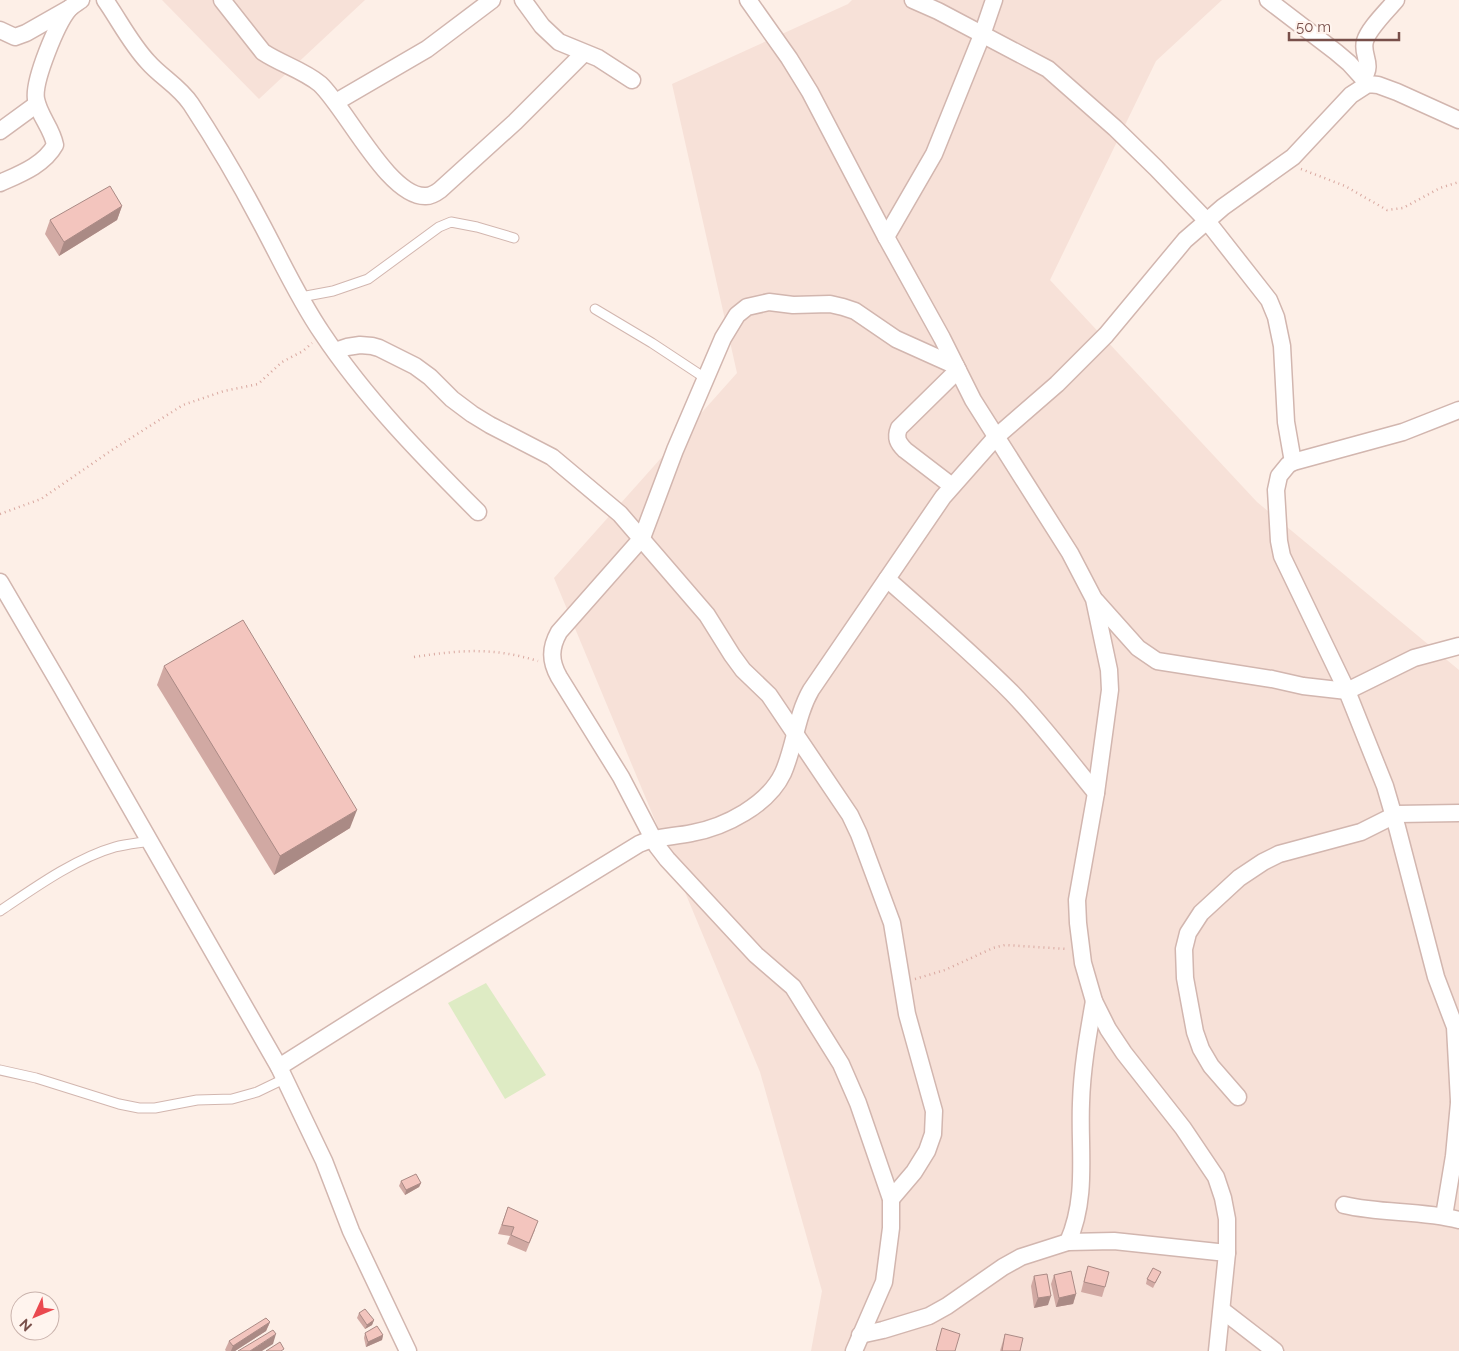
<svg xmlns="http://www.w3.org/2000/svg" width="1459" height="1351" viewBox="0 0 1459 1351" font-family="Raleway,sans-serif">
<style>
.residential{fill:#f7e1d8}
.green{fill:#deebc4}
.lines{fill:none;stroke-linecap:round;stroke-linejoin:round}
.lane-casing{stroke:#d2b6af;stroke-width:11}
.street-casing{stroke:#d2b6af;stroke-width:19}
.path{stroke:#d9a8a0;stroke-width:2.5;stroke-dasharray:1 4;stroke-linecap:butt}
.lane{stroke:#fff;stroke-width:9}
.street{stroke:#fff;stroke-width:16}
.wall{fill:#d1a9a3}
.shaded-wall{fill:#aa8a85}
.building{fill:#f3c5be;stroke:#aa8a85}
</style>
<rect width="100%" height="100%" fill="#fdefe7"/>
<g class="residential">
<polygon points="162,0 365,0 259,99"/>
<polygon points="852,0 1222,0 1156,61 1050,280 1257,502 1459,670 1459,1351 811,1351 822,1291 760,1072 554,578 737,373 672,84 848,4"/>
</g>
<polygon class="green" points="486,983 546,1075 505,1099 448,1003"/>
<g class="lines">
<g class="lane-casing">
<g id="lane">
<polyline points="301,297 333,291 368,279 439,227 451,222 477,227 514,238"/>
<polyline points="595,309 652,343 705,378"/>
<path d="M 0,911 C 34,888 76,858 115,847 C 126,844 138,843 150,841"/>
<polyline points="0,1070 36,1078 119,1104 139,1108 155,1108 197,1100 232,1099 257,1092 284,1079"/>
</g>
</g>
<g class="street-casing">
<g id="street">
<path d="M 105,0 C 119,20 131,44 148,62 C 161,77 179,86 191,104 C 216,142 239,181 260,221 C 280,258 298,298 322,333 C 366,399 422,456 478,512"/>
<path d="M 222,0 L 263,52 C 281,64 303,70 320,84 C 346,108 389,198 426,196 C 431,196 436,193 440,190 L 515,122 L 584,53"/>
<polyline points="523,0 542,26 559,42 598,58 632,80"/>
<polyline points="748,0 789,58 810,92 886,237 942,338 973,400 1070,553 1094,599 1109,670 1110,690 1096,793 1077,900 1078,923 1083,963 1094,1001 1108,1029 1124,1053 1183,1128 1216,1177 1223,1198 1227,1219 1227,1253 1217,1351"/>
<polyline points="913,0 938,11 1048,69 1115,128 1156,168 1207,221 1269,300 1276,317 1282,346 1286,422 1293,462"/>
<polyline points="1268,0 1336,52 1349,63 1368,84"/>
<polyline points="0,30 15,37 26,33 70,8"/>
<path d="M 1363,78 C 1374,64 1361,55 1365,41 C 1369,28 1387,11 1396,0"/>
<polyline points="336,102 427,49 492,0"/>
<polyline points="0,131 37,104"/>
<path d="M 0,183 C 20,174 44,165 55,145 C 52,128 39,116 36,99 C 33,81 57,23 69,9 C 72,6 77,3 81,0"/>
<polyline points="886,237 934,154 982,35 994,0"/>
<polyline points="335,351 347,347 360,345 372,346 379,348 415,366 430,377 452,399 472,414 490,425 552,457 620,514 707,615 732,655 743,670 769,695 850,815 859,834 892,923 907,1014 934,1111 933,1134 927,1151 914,1172 891,1199"/>
<polyline points="1459,410 1403,432 1293,462 1288,465 1279,476 1276,490 1279,541 1282,556 1347,691 1385,786 1397,827 1436,977 1455,1027 1459,1101"/>
<path d="M 952,486 L 905,450 C 898,443 895,438 899,428 L 958,370"/>
<path d="M 887,579 C 929,616 972,653 1012,693 C 1042,724 1068,759 1096,793"/>
<polyline points="0,582 62,688 279,1067 324,1161 351,1231 408,1351"/>
<polyline points="1096,601 1138,648 1157,661 1272,679 1303,686 1347,691 1414,658 1459,646"/>
<path d="M 279,1067 L 385,1000 L 639,844 C 656,836 674,837 692,833 C 725,827 768,805 783,773 C 795,746 796,716 811,690 L 943,497 L 996,437 L 1057,384 L 1106,335 L 1185,240 L 1223,207 L 1293,157 L 1351,95 L 1368,84 L 1378,85 L 1397,92 L 1459,120"/>
<polyline points="1238,1097 1211,1066 1201,1049 1195,1032 1185,978 1184,949 1188,933 1201,913 1239,878 1263,862 1279,854 1361,832 1397,814 1459,813"/>
<path d="M 1344,1205 C 1382,1214 1421,1210 1459,1220"/>
<polyline points="1444,1216 1454,1156 1459,1103"/>
<path d="M 1068,1242 C 1088,1197 1079,1150 1081,1103 C 1082,1068 1088,1035 1094,1001"/>
<polyline points="1222,1310 1275,1351"/>
<polyline points="860,1335 883,1330 929,1316 947,1306 1003,1267 1021,1257 1068,1242 1114,1241 1227,1253"/>
<path d="M 854,1351 L 884,1282 L 891,1228 L 891,1199 L 858,1103 L 841,1064 L 793,987 L 756,955 L 667,859 L 657,846 L 621,777 L 559,677 C 550,661 550,648 559,632 L 642,538 L 675,450 L 723,338 L 737,315 L 747,307 L 769,302 L 793,305 L 830,304 L 843,307 L 855,311 L 896,339 L 956,366"/>
</g>
</g>
<g class="path">
<polyline points="1301,169 1345,186 1387,210 1403,208 1440,188 1459,182"/>
<polyline points="0,514 41,499 112,450 183,405 224,391 258,384 282,362 303,351 312,343"/>
<path d="M 414,657 C 461,650 492,647 538,661"/>
<polyline points="915,979 945,970 993,948 1005,945 1067,949"/>
</g>
<use href="#lane" class="lane"/>
<use href="#street" class="street"/>
</g>
<g class="wall">
<polygon points="122,206 117,220 59,256 45,234 50,220"/>
<polygon points="164,666 350,828 274,875 157,685"/>
<polygon points="401,1181 421,1183 419,1187 405,1195 399,1186"/>
<polygon points="508,1207 535,1230 526,1252 507,1244 510,1236 498,1234"/>
<polygon points="1088,1266 1105,1287 1102,1297 1081,1292 1085,1276"/>
<polygon points="1161,1272 1153,1288 1146,1284 1147,1279"/>
<polygon points="1054,1275 1076,1294 1073,1304 1056,1307 1051,1284"/>
<polygon points="1034,1276 1048,1305 1034,1308 1031,1286"/>
<polygon points="359,1313 374,1320 372,1325 365,1329 357,1318"/>
<polygon points="270,1322 266,1331 235,1351 226,1351 225,1350 229,1341"/>
<polygon points="365,1333 383,1335 382,1340 366,1347 364,1338"/>
<polygon points="1005,1334 1020,1351 1000,1351"/>
</g>
<g class="shaded-wall">
<polygon points="122,206 117,220 59,256 64,242"/>
<polygon points="357,810 350,828 274,875 280,856"/>
<polygon points="421,1183 419,1187 405,1195 406,1190"/>
<polygon points="1076,1294 1073,1304 1056,1307 1059,1298"/>
<polygon points="1051,1296 1048,1305 1034,1308 1038,1298"/>
<polygon points="374,1320 372,1325 365,1329 367,1325"/>
<polygon points="270,1322 266,1331 235,1351 231,1351 233,1346"/>
<polygon points="276,1334 273,1344 262,1351 250,1351"/>
<polygon points="383,1335 382,1340 366,1347 368,1342"/>
</g>
<g class="building">
<polygon points="110,186 122,206 64,242 50,220"/>
<polygon points="243,620 357,810 280,856 164,666"/>
<polygon points="416,1174 421,1183 406,1190 401,1181"/>
<polygon points="508,1207 538,1221 529,1243 511,1235 514,1227 502,1225"/>
<polygon points="1088,1266 1109,1272 1105,1287 1084,1282"/>
<polygon points="1153,1268 1161,1272 1155,1283 1147,1279"/>
<polygon points="1071,1271 1076,1294 1059,1298 1054,1275"/>
<polygon points="1047,1274 1051,1296 1038,1298 1034,1276"/>
<polygon points="365,1309 374,1320 367,1325 359,1313"/>
<polygon points="266,1318 270,1322 233,1346 229,1341"/>
<polygon points="377,1326 383,1335 368,1342 365,1333"/>
<polygon points="942,1328 960,1334 955,1351 938,1351 936,1350"/>
<polygon points="273,1330 276,1334 250,1351 238,1351"/>
<polygon points="1005,1334 1023,1338 1020,1351 1002,1351"/>
<polygon points="280,1342 284,1349 281,1351 266,1351"/>
</g>
<g transform="translate(35 1316) rotate(226)"><circle r="24" fill="#fff4ee" stroke="#c9b2ac"/>
<path d="M0-4L9 19L0 12L-9 19Z" fill="#ea494f"/>
<text y="-8" font-size="14" font-weight="bold" text-anchor="middle" fill="#784f4a">N</text>
</g>
<path d="M1289 32v8h110v-8" fill="none" stroke="#784f4a" stroke-width="2.5"/>
<text x="1296" y="32" font-size="15" fill="#784f4a" stroke="#fff4ee" stroke-width="4" paint-order="stroke">50 m</text>
</svg>
